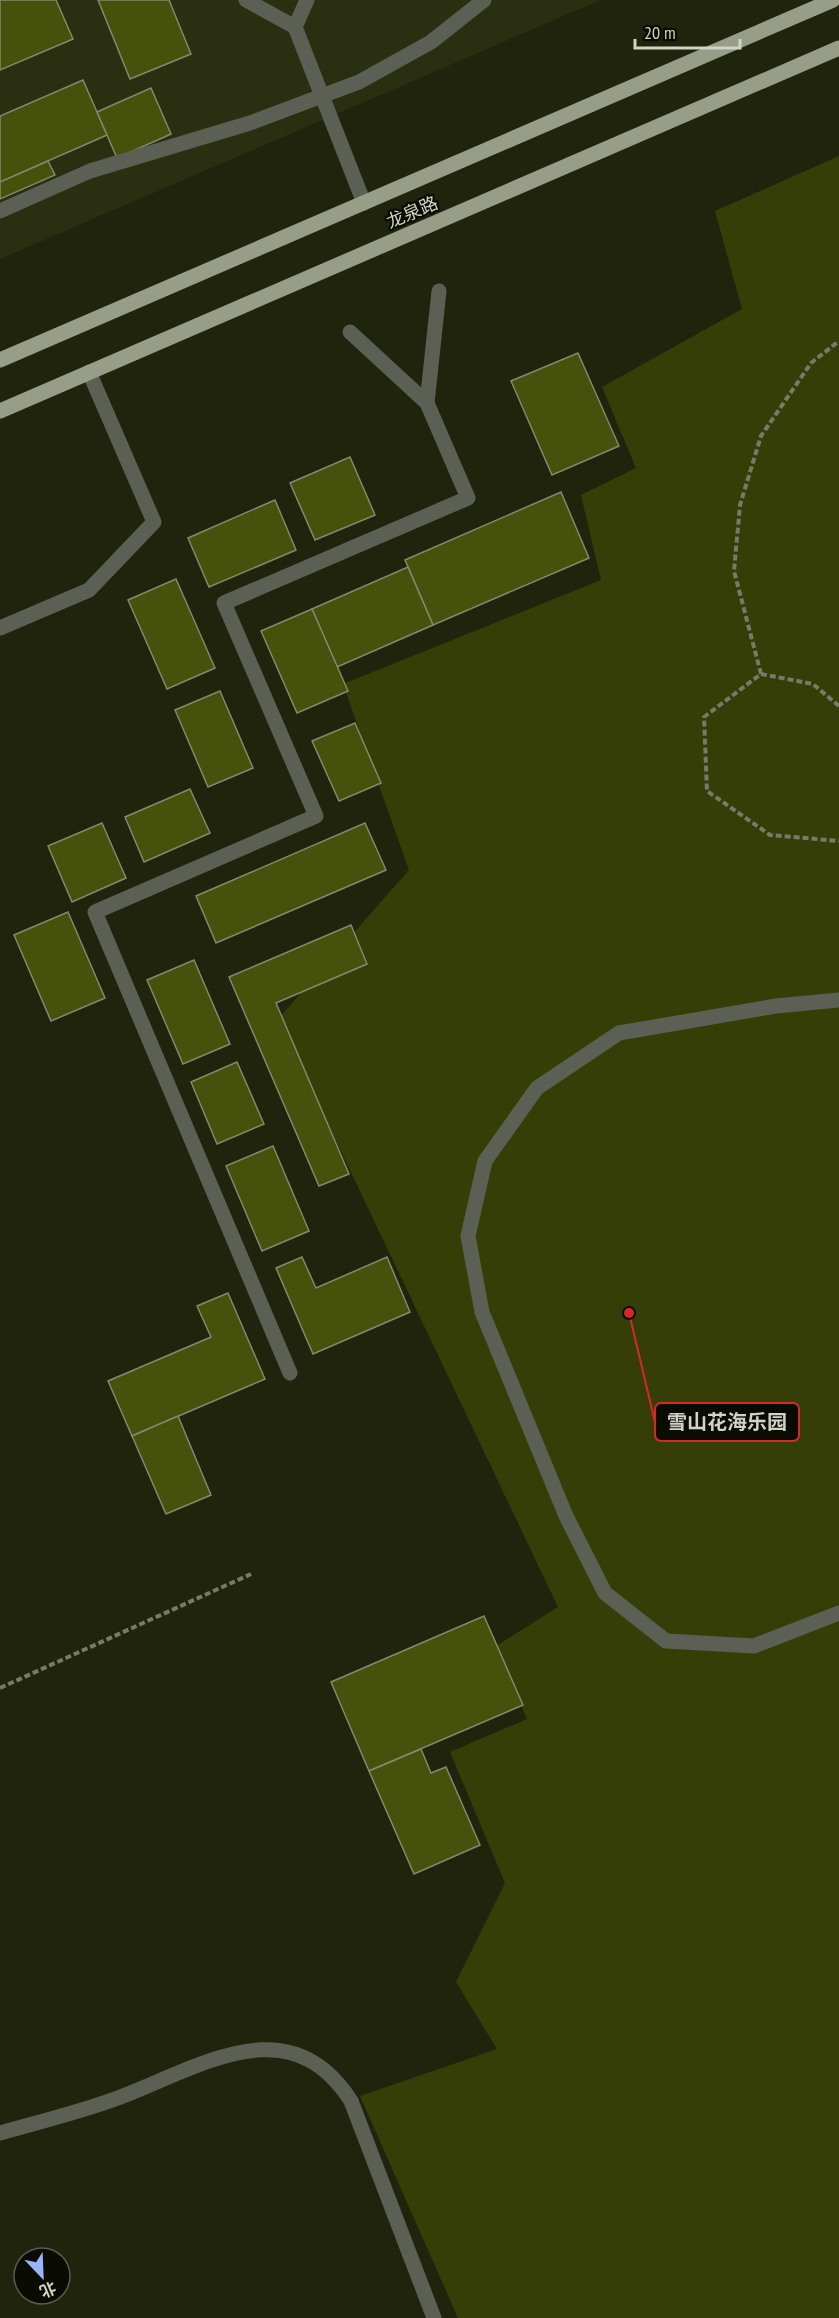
<svg xmlns="http://www.w3.org/2000/svg" width="839" height="2318" viewBox="0 0 839 2318" font-family="'PT Sans Narrow','Noto Sans SC',sans-serif">
<style>
.built{fill:#292f10}
.green{fill:#363e08}
.building{fill:#46510c;stroke:#82896e;stroke-width:1.5}
.lines{fill:none;stroke-linecap:round;stroke-linejoin:round}
.path{stroke:#767a67;stroke-width:4;stroke-dasharray:6 3;stroke-linecap:butt}
.minor{stroke:#5c5f54;stroke-width:15}
.major{stroke:#979d86;stroke-width:15}
.labels{text-anchor:middle;dominant-baseline:central;stroke-width:4.5;stroke-linejoin:round;paint-order:stroke}
.street-label{font-size:18px;fill:#d0d3c5;stroke:#0a0c04}
.leader{fill:none;stroke:#d62828;stroke-width:2}
.callout-dot{fill:#d62828;stroke:#0a0c04;stroke-width:2}
.callout{fill:#0a0c04;stroke:#d62828;stroke-width:2}
.callout-label{font-size:20px;text-anchor:middle;font-weight:bold;fill:#d0d3c5}
</style>
<rect width="100%" height="100%" fill="#20240d"/>
<polygon class="built" points="0,0 601,0 0,259"/>
<polygon class="green" points="839,156 839,2318 458,2318 360,2096 497,2049 456,1982 505,1883 450,1752 527,1719 496,1646 558,1607 278,1019 409,870 343,684 601,580 581,495 636,468 602,387 742,309 715,211"/>
<g class="building">
<polygon points="0,0 56,0 73,39 0,70"/>
<polygon points="98,0 169,0 191,54 130,79"/>
<polygon points="83,80 107,135 0,182 0,116"/>
<polygon points="151,88 171,134 117,158 97,112"/>
<polygon points="48,161 55,175 0,199 0,182"/>
<polygon points="578,353 619,446 552,475 511,381"/>
<polygon points="350,457 375,515 315,540 290,483"/>
<polygon points="561,492 589,558 433,625 405,560"/>
<polygon points="275,500 296,550 209,587 188,538"/>
<polygon points="408,567 433,625 337,667 312,609"/>
<polygon points="176,579 215,668 167,689 128,600"/>
<polygon points="312,609 348,691 297,713 261,631"/>
<polygon points="220,691 253,768 208,787 175,710"/>
<polygon points="355,723 381,783 339,801 312,741"/>
<polygon points="190,789 210,833 144,862 125,817"/>
<polygon points="102,823 126,878 72,902 48,846"/>
<polygon points="365,823 386,870 216,943 196,896"/>
<polygon points="68,912 105,998 51,1021 14,935"/>
<polygon points="351,925 367,964 276,1003 349,1174 319,1186 229,977"/>
<polygon points="194,960 230,1044 183,1064 147,980"/>
<polygon points="237,1062 264,1124 217,1144 191,1082"/>
<polygon points="273,1146 309,1231 262,1251 226,1166"/>
<polygon points="302,1257 316,1288 387,1257 410,1312 313,1354 276,1268"/>
<polygon points="228,1293 265,1379 132,1436 108,1381 211,1337 197,1306"/>
<polygon points="178,1416 211,1495 166,1514 132,1436"/>
<polygon points="484,1616 523,1705 369,1771 331,1682"/>
<polygon points="421,1749 431,1773 446,1767 480,1845 414,1874 369,1771"/>
</g>
<g class="lines">
<g class="path">
<polyline points="761,674 734,571 740,505 761,436 811,363 839,341"/>
<polyline points="839,706 813,684 761,674 704,717 707,791 770,835 839,841"/>
<polyline points="0,1688 251,1574"/>
</g>
<g class="minor">
<polyline points="246,0 295,27 307,0"/>
<polyline points="295,27 364,203"/>
<polyline points="0,211 90,171 250,123 359,82 431,42 484,0"/>
<polyline points="350,332 427,403 439,291"/>
<polyline points="0,628 89,590 154,522 89,372"/>
<polyline points="839,1000 776,1006 619,1033 537,1088 485,1161 468,1236 482,1312 566,1516 605,1593 666,1641 754,1646 839,1613"/>
<polyline points="290,1373 95,912 316,816 224,603 468,498 427,403"/>
<path d="M 0,2133 C 38,2122 77,2113 115,2099 C 197,2069 289,2004 351,2101 L 434,2318"/>
</g>
<g class="major">
<polyline points="0,360 833,0"/>
<polyline points="0,411 839,48"/>
</g>
</g>
<g class="labels">
<g class="street-label">
<text transform="translate(412 212) rotate(-23)">龙泉路</text>
</g>
</g>
<path class="leader" d="M629 1313L655 1422"/>
<circle class="callout-dot" cx="629" cy="1313" r="6"/>
<rect class="callout" x="655" y="1403" width="144" height="38" rx="6"/>
<g class="callout-label">
<text x="727" y="1429">雪山花海乐园</text>
</g>
<g transform="translate(42 2276) rotate(157)"><circle r="28" fill="#0a0c04" stroke="#595c51" stroke-width="1.5"/>
<path d="M0-4.5L10 22L0 15L-10 22Z" fill="#9bb5fd"/>
<text y="-9" font-size="16" font-weight="bold" text-anchor="middle" fill="#d0d3c5">北</text>
</g>
<path d="M635 39v9h105v-9" fill="none" stroke="#d0d3c5" stroke-width="3"/>
<text x="644" y="39" font-size="18" fill="#d0d3c5" stroke="#0a0c04" stroke-width="4.5" paint-order="stroke">20 m</text>
</svg>
